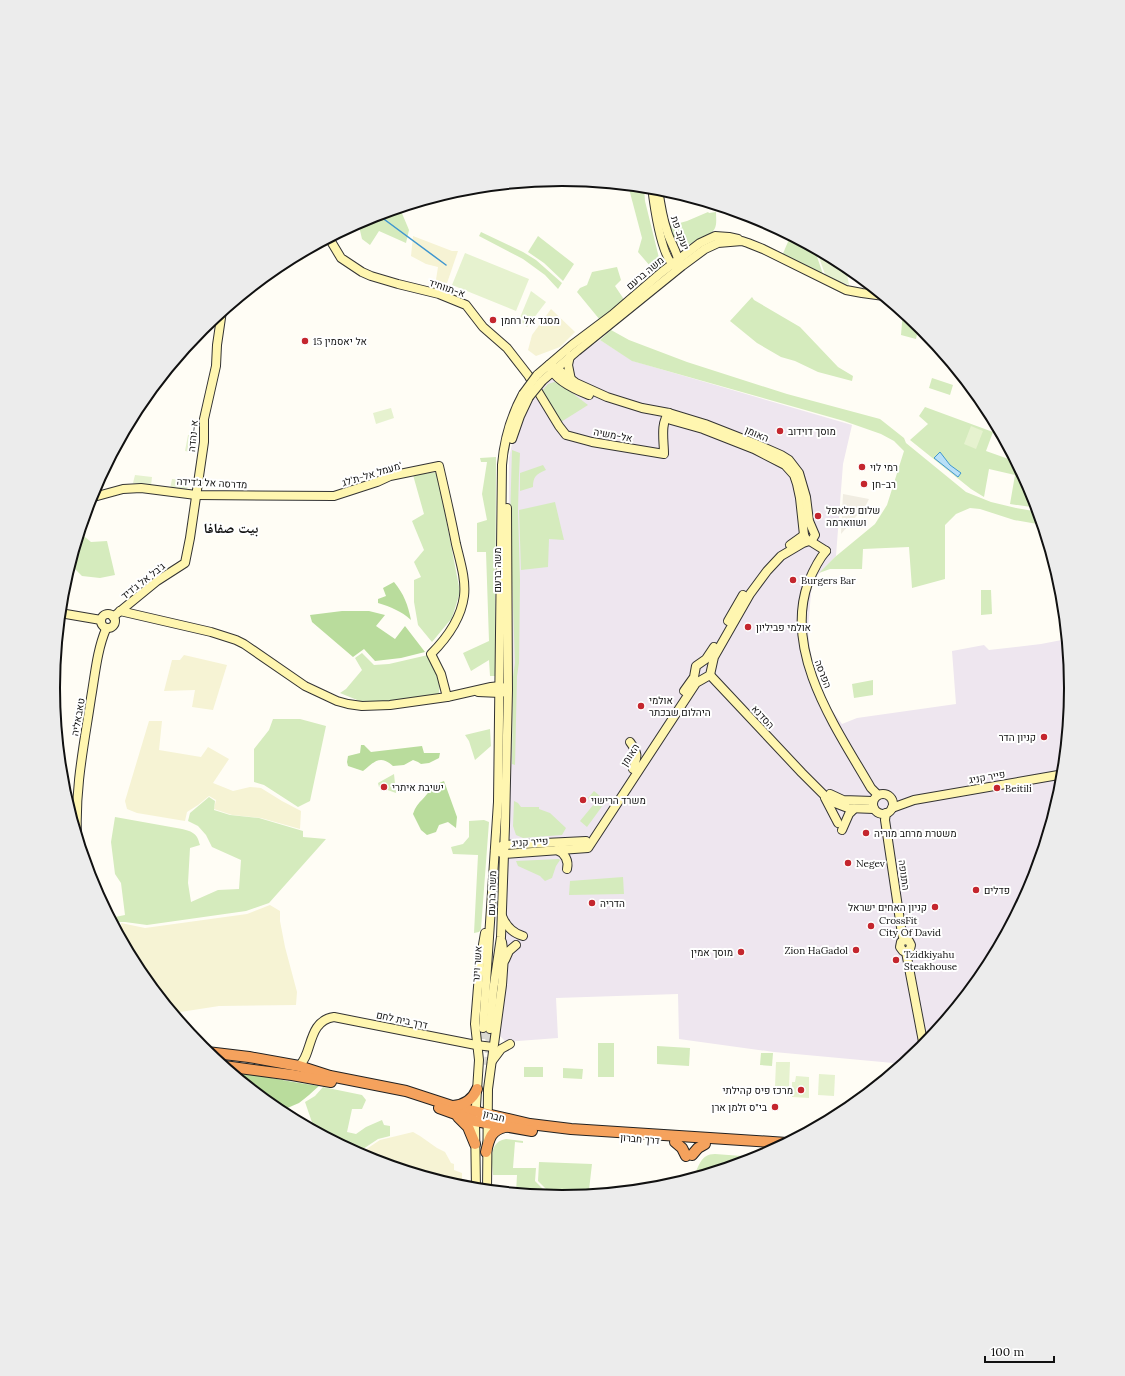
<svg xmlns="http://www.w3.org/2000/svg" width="1125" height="1376" viewBox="0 0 1125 1376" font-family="Lora,'Noto Naskh Arabic',Heebo,serif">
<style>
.industrial{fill:#eee6ef}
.farmland{fill:#f6f3d4}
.green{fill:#d5ebbd}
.forest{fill:#b9dc9c}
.pitch{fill:#e6f2cf}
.plaza{fill:#f1ede2}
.water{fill:#b9e0f7;stroke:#3f96cf}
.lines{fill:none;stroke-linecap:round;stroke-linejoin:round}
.stream{stroke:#3f96cf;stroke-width:1.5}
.secondary-tunnel{stroke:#dbdad3;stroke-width:8;stroke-dasharray:8 4;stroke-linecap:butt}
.secondary-casing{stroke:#333;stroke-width:10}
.highway-casing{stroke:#222;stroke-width:12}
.secondary{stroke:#fff6b0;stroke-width:8}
.highway{stroke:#f5a25d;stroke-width:10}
.secondary-bridge-casing{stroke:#333;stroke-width:10;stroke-linecap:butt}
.secondary-bridge{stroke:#fff6b0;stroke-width:8}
.poi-dot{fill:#c4262e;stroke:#fff;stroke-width:1.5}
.labels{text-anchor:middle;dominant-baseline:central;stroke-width:4;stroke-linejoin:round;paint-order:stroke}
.street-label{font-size:10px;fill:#111;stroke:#fff}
.poi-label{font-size:10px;fill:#111;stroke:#fff;text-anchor:start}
.district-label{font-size:14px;font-weight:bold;fill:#111;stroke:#fff}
.rim{fill:none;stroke:#111;stroke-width:2}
</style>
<rect width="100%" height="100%" fill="#fffdf5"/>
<polygon class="industrial" points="600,340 633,361 852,425 843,464 836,556 813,580 811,593 808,630 812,666 826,702 842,724 857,718 956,704 952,651 984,645 989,650 1041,644 1067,639 1072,688 1062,788 1033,883 986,971 923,1048 904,1064 774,1052 679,1039 678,994 556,998 558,1038 506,1042 495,1031 508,773 509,458 513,439 535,390 561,367"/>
<g class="farmland">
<polygon points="413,236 452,251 458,251 445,289 435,286 438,267 426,264 411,256"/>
<polygon points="302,252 303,260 276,267 280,264"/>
<polygon points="551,309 575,332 560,347 536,356 528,350 532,335"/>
<polygon points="184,655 227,665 213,710 192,707 195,690 164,691 172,660 180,660"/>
<polygon points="149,721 162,721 159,750 201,757 208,747 229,759 213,783 233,791 250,787 261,788 282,801 301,811 300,829 261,818 232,815 214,809 216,800 209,796 198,805 187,812 185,821 137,813 127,809 125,801"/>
<polygon points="270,905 280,911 280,921 285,947 297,992 296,1005 219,1006 174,1013 139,971 123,942 121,923 145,928 247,914"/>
<polygon points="413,1132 420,1136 437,1148 445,1152 451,1163 454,1164 454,1170 462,1173 462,1180 464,1188 367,1159 359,1154 380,1140"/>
</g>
<g class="green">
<polygon points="628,185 644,187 645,201 660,262 660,268 657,274 638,252 642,238"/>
<polygon points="389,211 401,211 409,230 406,243 379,231 370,245 362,239 358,222 368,217"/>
<path d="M 708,212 L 709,213 L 716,212 C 716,217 717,224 715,228 C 713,233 706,235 702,238 C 683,249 677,249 669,226 L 687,221 Z"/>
<polygon points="481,232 523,252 536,260 562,283 558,289 545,275 523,259 479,236"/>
<polygon points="791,235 814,248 824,277 781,258"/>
<polygon points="538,236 574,264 563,281 544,263 528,252"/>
<polygon points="617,267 621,280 615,286 625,301 600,320 577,292 580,288 587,285 592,272"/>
<polygon points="752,297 754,300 800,327 838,367 853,376 852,381 818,372 795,361 781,357 757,343 730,321"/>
<polygon points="903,311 919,325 916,339 901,335"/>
<polygon points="611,330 629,340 687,362 787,394 880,419 904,438 906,443 966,492 991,502 1016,508 1039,512 1043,525 1014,520 980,509 970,508 956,514 945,525 945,579 912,588 909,547 863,549 862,569 830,569 819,573 835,557 875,524 887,505 904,451 894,441 881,434 844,421 632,361 600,340"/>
<polygon points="932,378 953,385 950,395 929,388"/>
<polygon points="554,382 559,383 588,405 561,422 541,392 548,384"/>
<polygon points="925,407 993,432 986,451 1017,462 1033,493 1038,508 1010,504 1015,475 989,469 984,497 971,489 910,440 928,424 919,416"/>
<polygon points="512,450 520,453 519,474 518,509 520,581 519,663 517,676 515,765 512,764 513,677 515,663 510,520"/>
<polygon points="496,457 495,676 490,676 489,660 471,671 463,653 489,641 486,552 477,552 477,523 487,520 482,494 487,462 481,462 480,458"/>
<path d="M 543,465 L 546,470 C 536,474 533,477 533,487 L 520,491 L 520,473 Z"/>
<polygon points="437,472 460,592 452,618 432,642 418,625 414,602 414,580 421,577 414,562 424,550 412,521 424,514 413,475"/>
<polygon points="555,502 564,540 549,539 548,567 521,570 519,510"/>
<polygon points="80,533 91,542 107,541 115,575 100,578 82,576 70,564"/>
<polygon points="981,590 991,590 992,614 981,615"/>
<path d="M 362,653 L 374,665 L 389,664 L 428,655 C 435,668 441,678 439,693 L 436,695 L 384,703 L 362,702 L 340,693 L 346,689 L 362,670 L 355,658 Z"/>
<polygon points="873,680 873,695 854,698 852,684"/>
<polygon points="273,719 300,719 326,726 310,801 298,807 264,785 254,782 254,749 269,730"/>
<polygon points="490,729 491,746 475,760 469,741 465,735"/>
<polygon points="394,774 396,793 379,787 378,783"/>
<polygon points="594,791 606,801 587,827 580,821 594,804 588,798"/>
<path d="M 209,797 L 215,801 L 214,810 L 230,815 L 259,818 L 303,831 L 303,837 L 326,839 L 269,903 L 246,911 L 147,925 L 125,922 L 113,922 L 110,918 L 125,915 L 121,883 L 115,874 L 111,842 L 115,817 L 182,829 C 193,832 197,833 200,845 L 190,848 L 188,883 L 191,902 L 218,890 L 239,889 L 241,860 L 212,847 L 206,835 L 198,826 L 188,821 L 190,813 Z"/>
<polygon points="514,801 518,803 521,807 539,807 539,809 550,813 566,828 562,835 523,838 516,835 513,826"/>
<polygon points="484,820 489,822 481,929 479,932 474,933 478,855 453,854 451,847 463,844 469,837 469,821"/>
<polygon points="559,859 560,860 556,866 552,878 545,881 540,876 518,866 516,861"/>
<polygon points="623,877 624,894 569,895 570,881"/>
<rect x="598" y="1043" width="16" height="34"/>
<polygon points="657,1046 690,1048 689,1066 657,1064"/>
<polygon points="761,1053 773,1053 772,1066 760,1065"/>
<rect x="524" y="1067" width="19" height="10"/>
<polygon points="563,1068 583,1069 582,1079 563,1078"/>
<polygon points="323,1087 362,1095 366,1100 362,1109 352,1109 347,1132 356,1134 366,1127 382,1120 384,1125 390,1126 390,1136 378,1139 357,1153 315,1131 305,1102 315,1096"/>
<path d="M 506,1139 L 523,1141 L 523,1143 L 515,1142 L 513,1168 L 536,1168 L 535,1181 L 550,1196 L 516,1193 L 517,1175 L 493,1175 C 492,1161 488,1142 506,1139 Z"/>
<path d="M 715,1154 L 742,1156 L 741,1164 L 693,1178 C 699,1167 700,1154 715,1154 Z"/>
<path d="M 539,1162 L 592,1164 L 589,1190 C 574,1191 569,1198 554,1197 L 538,1181 Z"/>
</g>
<g class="forest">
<path d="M 394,582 C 404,594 408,605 411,620 C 401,611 391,607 378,603 L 378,599 L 386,596 L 383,588 Z"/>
<polygon points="342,611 369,611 385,615 376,626 395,639 405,626 425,652 401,658 375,661 364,649 353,657 312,622 310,615"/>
<path d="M 361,745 L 364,745 L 371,752 L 422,746 L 424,753 L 440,753 L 439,758 L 429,763 L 421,764 L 418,762 L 413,760 L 404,765 L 393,766 C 380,754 374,762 363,771 L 348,766 L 347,762 L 348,756 L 360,753 Z"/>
<path d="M 444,781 L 457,817 L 456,828 L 448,822 L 439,825 L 436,832 L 427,835 L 421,830 L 413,814 C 417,801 427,798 432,786 Z"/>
<path d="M 231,1072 C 261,1075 289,1082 319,1086 C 312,1092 306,1098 299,1103 C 293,1106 286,1107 282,1113 Z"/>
</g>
<g class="pitch">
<polygon points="816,249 845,264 849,285 826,277"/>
<polygon points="465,253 529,279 516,311 452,285"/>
<polygon points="531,291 546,302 527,327 519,320"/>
<polygon points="391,408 394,418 376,424 373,413"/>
<polygon points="971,426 983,431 976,449 964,444"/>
<polygon points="188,435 198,437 195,453 185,451"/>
<polygon points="135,475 152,477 151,486 133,483"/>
<polygon points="172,479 188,481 187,491 170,489"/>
<polygon points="776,1062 790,1062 789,1088 775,1087"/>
<polygon points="819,1074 835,1075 834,1096 818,1095"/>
<polygon points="796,1076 809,1077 809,1098 792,1097 792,1082 795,1082"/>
</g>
<polygon class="plaza" points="843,494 869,499 866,505 841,534"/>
<polygon class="water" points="940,452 950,465 961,473 958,477 934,458"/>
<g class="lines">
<polyline class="stream" points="377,214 446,265"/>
<g class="secondary-tunnel">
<polyline points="482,1051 483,1028"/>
<polyline points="488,1065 490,1029"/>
</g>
<g class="secondary-casing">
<g id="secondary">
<path d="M 652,187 C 654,203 661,259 675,266"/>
<path d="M 658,188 C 660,203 662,217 667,231 C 670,242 678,253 679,264"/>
<path d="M 329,238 L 341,258 L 362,272 L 371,276 L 398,284 L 439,294 L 466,305 L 483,327 L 507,348 L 528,375 L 559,426 L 566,435 L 592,442 L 664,454 C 664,441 660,423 669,413"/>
<polyline points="570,356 568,365 571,380"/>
<path d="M 550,367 C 555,380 576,390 589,395"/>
<polyline points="537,375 572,345 612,315 662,272 700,243 715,236 729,237 738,239"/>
<polyline points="542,381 577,351 682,266 705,249 718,243 742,241 748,243 763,249 846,290 862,293 884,296"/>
<polyline points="671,420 703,429 754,449 785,465 794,475 797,484 800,498 804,535 806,539"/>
<polyline points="512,439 520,416 529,397"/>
<path d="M 90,498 L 123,489 L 141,488 L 196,495 L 334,496 L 377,482 L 390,476 L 439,466 C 445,492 451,518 456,544 C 460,561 466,579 464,596 C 461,619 446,639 431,654 L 441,674 L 447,697"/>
<polyline points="810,541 826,551"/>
<polyline points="790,545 804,535"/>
<path d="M 826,551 C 818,560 813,571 808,583 C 783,654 837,729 871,788 L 878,795"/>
<polyline points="120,611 211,632 236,640 244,644 305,686 337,701 348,704 362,706 390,705 447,697 491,687 500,686 505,689"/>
<polyline points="60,613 101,620"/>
<circle cx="108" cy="621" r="7"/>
<polyline points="113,617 157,581 185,563 190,538 204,442 204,419 216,366 217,345 222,311"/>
<polyline points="728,621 743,595"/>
<polyline points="710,675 802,773 826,797 835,803 848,808 874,809"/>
<polyline points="684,691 694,677 696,666 706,659 714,647"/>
<polyline points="478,692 500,693 504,692"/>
<path d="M 630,742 C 638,753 638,756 633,769"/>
<polyline points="830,794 843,800 873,801"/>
<circle cx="883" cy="804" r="10"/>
<polyline points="825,798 838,823"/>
<polyline points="892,808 914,800 1064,774"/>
<polyline points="886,813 885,820 902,934 904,940"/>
<polyline points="842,830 849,814 854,809"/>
<path d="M 77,835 C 75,787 84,745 91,698 C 95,675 97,650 106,629"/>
<polyline points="499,847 504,845 586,841"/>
<polyline points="495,850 504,854 588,848 696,683 710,675 714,657 750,594 767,571 781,556 803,543 812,540 815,535 809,521 806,497 799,473 789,460 781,455 756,444 705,424 669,413 642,408 607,397 576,383 556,368 549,365"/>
<path d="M 557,850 C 565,853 569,861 567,869"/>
<path d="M 502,916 C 506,926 512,933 523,936"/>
<polyline points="904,940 909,941 911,945 910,949 906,952"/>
<polyline points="904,940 901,942 900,947 903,951 906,952"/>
<polyline points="906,952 924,1047"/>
<polyline points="505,960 509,951 516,945"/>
<path d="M 483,1028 L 498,802 L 502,465 C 504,440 511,416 523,394"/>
<polyline points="490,1029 493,991 501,937 505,826 508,690 507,508"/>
<polyline points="492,1061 501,1049 510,1044"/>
<path d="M 299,1066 C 313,1054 307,1021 334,1017 L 476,1045 L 493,1047"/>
<polyline points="476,1189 475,1121 479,1060 475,1024 480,962 485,933"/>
<polyline points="487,1190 488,1089 502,985 504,956 502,942"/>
</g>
</g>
<g class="highway-casing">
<g id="highway">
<polyline points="207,1052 249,1057 299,1066 330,1076 406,1091 452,1106 530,1124 571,1129 787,1143"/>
<polyline points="224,1066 292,1075 331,1082"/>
<path d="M 453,1106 C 464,1105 473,1099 477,1089"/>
<polyline points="439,1108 475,1121 532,1131"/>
<polyline points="458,1117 468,1127 475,1144"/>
<polyline points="675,1142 682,1148 686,1156"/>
<path d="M 486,1152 C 489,1139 491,1130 505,1127"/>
<polyline points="692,1155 698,1148 705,1144"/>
</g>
</g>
<use href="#secondary" class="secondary"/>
<use href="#highway" class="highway"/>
<g class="secondary-bridge-casing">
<g id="secondary-bridge">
<polyline points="523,394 537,375"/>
<polyline points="529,397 542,381"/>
</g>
</g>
<use href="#secondary-bridge" class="secondary-bridge"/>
</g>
<g class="poi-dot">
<circle cx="493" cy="320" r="4"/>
<circle cx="305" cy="341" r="4"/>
<circle cx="780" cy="431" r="4"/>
<circle cx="862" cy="467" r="4"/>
<circle cx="864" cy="484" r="4"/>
<circle cx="818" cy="516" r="4"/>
<circle cx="793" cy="580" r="4"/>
<circle cx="748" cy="627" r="4"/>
<circle cx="641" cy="706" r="4"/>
<circle cx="1044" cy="737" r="4"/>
<circle cx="384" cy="787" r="4"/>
<circle cx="997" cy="788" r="4"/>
<circle cx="583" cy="800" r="4"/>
<circle cx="866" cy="833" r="4"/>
<circle cx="848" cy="863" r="4"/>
<circle cx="976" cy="890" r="4"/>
<circle cx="592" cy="903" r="4"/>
<circle cx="935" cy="907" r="4"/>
<circle cx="871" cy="926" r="4"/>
<circle cx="856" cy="950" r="4"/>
<circle cx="741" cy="952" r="4"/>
<circle cx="896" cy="960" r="4"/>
<circle cx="801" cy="1090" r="4"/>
<circle cx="775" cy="1107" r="4"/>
</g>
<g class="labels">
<g class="street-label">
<text transform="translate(680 233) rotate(70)">יעקב פת</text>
<text transform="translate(645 273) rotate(-40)">משה ברעם</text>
<text transform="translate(447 288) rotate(19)">א-תווחיד</text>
<text transform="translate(757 434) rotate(23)">האומן</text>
<text transform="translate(613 435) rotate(10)">אל-משיה</text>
<text transform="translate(193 436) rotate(-85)">א-נהדה</text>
<text transform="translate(372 474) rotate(-17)">מעמל אל-ת'לג'</text>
<text transform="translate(212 483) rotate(3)">מדרסה אל ג'דידה</text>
<text transform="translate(497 570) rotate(-90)">משה ברעם</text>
<text transform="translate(143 581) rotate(-38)">ג'בל אל ג'דיד</text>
<text transform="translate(823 674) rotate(69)">הפרסה</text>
<text transform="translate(78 717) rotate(-80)">טאבאליה</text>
<text transform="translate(763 717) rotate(47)">הסדנא</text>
<text transform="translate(630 755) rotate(-57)">האומן</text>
<text transform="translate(987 777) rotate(-10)">פייר קניג</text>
<text transform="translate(530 842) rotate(-4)">פייר קניג</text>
<text transform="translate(904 875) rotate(82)">התנופה</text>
<text transform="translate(492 893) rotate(-88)">משה ברעם</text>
<text transform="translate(477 964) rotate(-86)">אשר וינר</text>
<text transform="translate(402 1020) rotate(12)">דרך בית לחם</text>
<text transform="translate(494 1116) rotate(14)">חברון</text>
<text transform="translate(640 1139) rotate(5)">דרך חברון</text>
</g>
<g class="poi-label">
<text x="501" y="320">מסגד אל רחמן</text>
<text x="313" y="341">אל יאסמין 15</text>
<text x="788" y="431">מוסך דוידוב</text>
<text x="870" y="467">רמי לוי</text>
<text x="872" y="484">רב-חן</text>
<text x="826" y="510">שלום פלאפל<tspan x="826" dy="12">ושווארמה</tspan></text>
<text x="801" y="580">Burgers Bar</text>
<text x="756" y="627">אולמי פביליון</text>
<text x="649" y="700">אולמי<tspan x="649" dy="12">היהלום שבכתר</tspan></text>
<text x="1036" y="737" text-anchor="end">קניון הדר</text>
<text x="392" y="787">ישיבת איתרי</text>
<text x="1005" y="788">Beitili</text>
<text x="591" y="800">משרד הרישוי</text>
<text x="874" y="833">משטרת מרחב מוריה</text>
<text x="856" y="863">Negev</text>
<text x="984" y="890">פדלים</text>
<text x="600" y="903">הדריה</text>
<text x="927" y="907" text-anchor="end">קניון האחים ישראל</text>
<text x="879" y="920">CrossFit<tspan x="879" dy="12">City Of David</tspan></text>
<text x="848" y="950" text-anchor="end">Zion HaGadol</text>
<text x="733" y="952" text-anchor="end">מוסך אמין</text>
<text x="904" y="954">Tzidkiyahu<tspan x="904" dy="12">Steakhouse</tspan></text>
<text x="793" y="1090" text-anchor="end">מרכז פיס קהילתי</text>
<text x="767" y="1107" text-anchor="end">בי"ס זלמן ארן</text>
</g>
<g class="district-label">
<text x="231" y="528">بيت صفافا</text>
</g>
</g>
<path d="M0 0H1125V1376H0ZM60 688a502 502 0 1 1 1004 0a502 502 0 1 1-1004 0Z" fill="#ececec" fill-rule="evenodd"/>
<path class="rim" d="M60 688a502 502 0 1 1 1004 0a502 502 0 1 1-1004 0Z"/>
<path d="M985 1356v6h69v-6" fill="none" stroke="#111111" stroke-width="2"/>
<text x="991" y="1356" font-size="12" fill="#111111" stroke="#ffffff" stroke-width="3" paint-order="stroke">100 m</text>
</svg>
